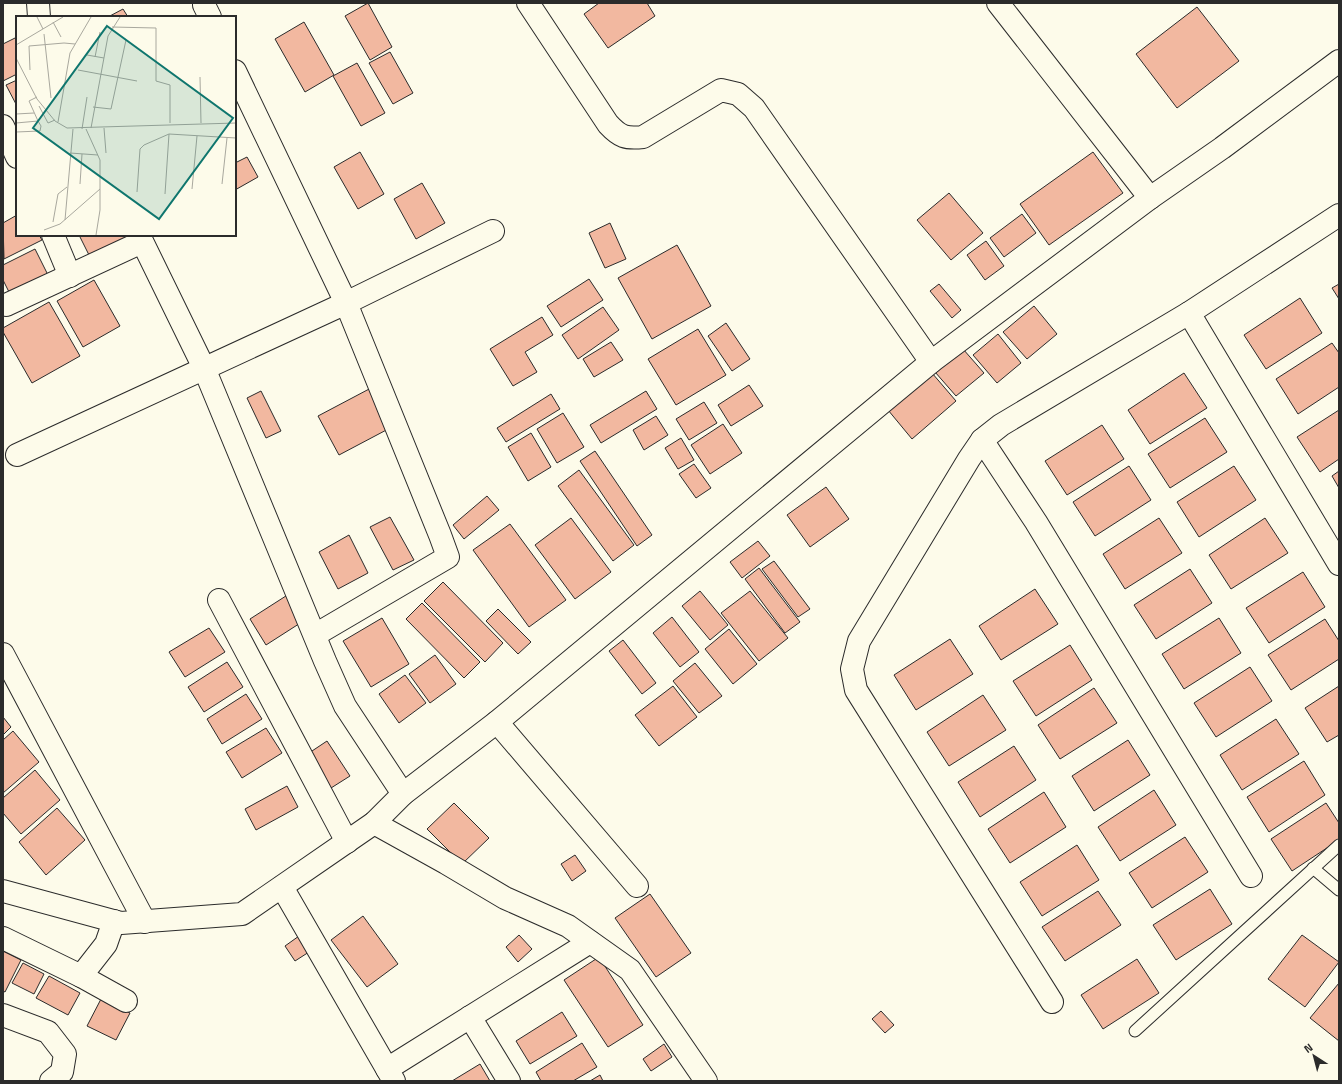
<svg xmlns="http://www.w3.org/2000/svg" width="1342" height="1084" viewBox="0 0 1342 1084" font-family="'Titillium Web',sans-serif">
<style>
.building{fill:#f2b8a0;stroke:#2b2b2b}
.lines{fill:none;stroke-linecap:round;stroke-linejoin:round}
.lane-casing{stroke:#2b2b2b;stroke-width:13}
.street-casing{stroke:#2b2b2b;stroke-width:24}
.secondary-casing{stroke:#2b2b2b;stroke-width:24}
.lane{stroke:#fdfbea;stroke-width:11}
.street{stroke:#fdfbea;stroke-width:22}
.secondary{stroke:#fdfbea;stroke-width:22}
.inset-road{fill:none;stroke:#a9a89e;stroke-width:1}
.view{fill:#0f766e;fill-opacity:0.15;stroke:#0f766e;stroke-width:2}
.inset-edge{fill:none;stroke:#2b2b2b;stroke-width:2}
</style>
<rect width="100%" height="100%" fill="#fdfbea"/>
<g class="building">
<polygon points="368,3 392,47 370,60 345,16"/>
<polygon points="599,3 647,3 655,16 608,48 584,14"/>
<polygon points="1197,7 1239,61 1177,108 1136,54"/>
<polygon points="123,9 128,17 108,17"/>
<polygon points="304,22 334,75 305,92 275,39"/>
<polygon points="17,37 17,74 3,81 3,44"/>
<polygon points="390,52 413,93 393,104 369,63"/>
<polygon points="357,63 385,113 361,126 333,76"/>
<polygon points="17,80 17,106 6,85"/>
<polygon points="360,152 384,194 358,209 334,167"/>
<polygon points="1093,152 1123,193 1049,245 1020,204"/>
<polygon points="247,157 258,177 235,190 235,163"/>
<polygon points="422,183 445,223 416,239 394,199"/>
<polygon points="949,193 983,233 951,260 917,220"/>
<polygon points="1022,214 1036,233 1004,257 990,238"/>
<polygon points="17,215 17,235 39,235 42,240 4,259 3,223"/>
<polygon points="610,223 626,259 605,268 589,233"/>
<polygon points="79,235 127,235 131,244 93,263"/>
<polygon points="986,241 1004,266 985,280 967,255"/>
<polygon points="677,245 711,306 652,339 618,278"/>
<polygon points="35,249 50,279 12,298 3,280 3,265"/>
<polygon points="589,279 603,300 561,327 547,306"/>
<polygon points="94,280 120,326 83,347 57,301"/>
<polygon points="939,284 961,310 952,318 930,291"/>
<polygon points="1339,284 1339,299 1332,288"/>
<polygon points="1300,298 1322,333 1266,369 1244,335"/>
<polygon points="49,302 80,356 32,383 3,332 3,328"/>
<polygon points="1034,306 1057,334 1027,359 1003,332"/>
<polygon points="603,307 619,330 578,359 562,335"/>
<polygon points="542,317 553,335 525,352 537,372 513,386 490,349"/>
<polygon points="726,323 750,359 732,371 708,336"/>
<polygon points="698,329 726,375 676,405 648,359"/>
<polygon points="998,334 1021,363 997,383 973,355"/>
<polygon points="611,342 623,360 594,377 583,359"/>
<polygon points="1332,343 1339,353 1339,387 1298,414 1276,379"/>
<polygon points="963,349 984,373 956,396 935,372"/>
<polygon points="932,373 956,401 912,439 888,410"/>
<polygon points="1184,373 1207,408 1150,444 1128,410"/>
<polygon points="749,385 763,406 731,426 718,405"/>
<polygon points="371,388 392,427 339,455 318,416"/>
<polygon points="261,391 281,431 266,438 247,398"/>
<polygon points="646,391 657,409 601,443 590,425"/>
<polygon points="551,394 560,409 506,442 497,428"/>
<polygon points="704,402 717,423 689,440 676,419"/>
<polygon points="1339,410 1339,459 1320,472 1297,437"/>
<polygon points="563,413 584,447 557,463 537,429"/>
<polygon points="656,416 668,435 644,450 633,430"/>
<polygon points="1205,418 1227,452 1170,488 1148,454"/>
<polygon points="723,424 742,453 710,474 691,445"/>
<polygon points="1102,425 1124,459 1067,495 1045,461"/>
<polygon points="531,433 551,467 528,481 508,447"/>
<polygon points="681,438 694,460 678,469 665,448"/>
<polygon points="595,451 652,535 637,546 580,461"/>
<polygon points="694,464 711,488 696,498 679,474"/>
<polygon points="1129,466 1151,500 1095,536 1073,502"/>
<polygon points="1234,466 1256,500 1199,537 1177,502"/>
<polygon points="579,470 634,545 613,561 558,486"/>
<polygon points="1339,471 1339,488 1332,476"/>
<polygon points="826,487 849,519 810,547 787,515"/>
<polygon points="487,496 499,510 464,539 453,525"/>
<polygon points="390,517 414,560 393,570 370,527"/>
<polygon points="571,518 611,572 575,599 535,545"/>
<polygon points="1159,518 1182,553 1125,589 1103,554"/>
<polygon points="1265,518 1288,553 1231,589 1209,555"/>
<polygon points="510,524 566,600 529,627 473,550"/>
<polygon points="349,535 368,573 338,589 319,552"/>
<polygon points="758,541 770,556 742,578 730,562"/>
<polygon points="774,561 810,609 798,617 762,569"/>
<polygon points="759,568 800,622 785,633 745,579"/>
<polygon points="1190,569 1212,603 1156,639 1134,605"/>
<polygon points="1303,572 1325,607 1269,643 1246,608"/>
<polygon points="443,582 503,643 485,662 424,601"/>
<polygon points="1035,589 1058,624 1001,660 979,626"/>
<polygon points="700,591 728,625 710,640 682,606"/>
<polygon points="750,591 788,638 759,661 721,613"/>
<polygon points="289,594 305,620 266,645 250,619"/>
<polygon points="422,603 480,662 464,678 406,619"/>
<polygon points="498,609 531,642 518,654 486,621"/>
<polygon points="672,617 699,652 680,667 653,633"/>
<polygon points="382,618 409,664 371,687 343,641"/>
<polygon points="1219,618 1241,653 1184,689 1162,654"/>
<polygon points="1325,619 1339,641 1339,659 1291,690 1268,655"/>
<polygon points="209,628 225,652 185,677 169,652"/>
<polygon points="729,629 757,664 733,684 705,649"/>
<polygon points="950,639 973,674 916,710 894,675"/>
<polygon points="623,640 656,683 642,694 609,651"/>
<polygon points="1070,645 1092,680 1036,716 1013,681"/>
<polygon points="435,655 456,684 430,703 409,674"/>
<polygon points="227,662 243,687 204,712 188,687"/>
<polygon points="695,663 722,696 699,713 673,681"/>
<polygon points="1250,667 1272,701 1216,737 1194,703"/>
<polygon points="405,675 426,703 399,723 379,694"/>
<polygon points="673,686 697,717 659,746 635,715"/>
<polygon points="1339,686 1339,735 1327,742 1305,708"/>
<polygon points="1094,688 1117,723 1060,759 1038,725"/>
<polygon points="246,694 262,719 222,744 207,719"/>
<polygon points="983,695 1006,730 949,766 927,732"/>
<polygon points="3,717 11,727 3,735"/>
<polygon points="1276,719 1299,754 1242,790 1220,755"/>
<polygon points="266,728 282,753 242,778 226,752"/>
<polygon points="13,731 39,762 3,793 3,740"/>
<polygon points="1128,740 1150,775 1094,811 1072,776"/>
<polygon points="327,741 350,776 331,788 309,753"/>
<polygon points="1014,746 1036,780 980,817 958,782"/>
<polygon points="1304,761 1325,795 1269,832 1247,797"/>
<polygon points="35,770 60,800 21,834 3,813 3,798"/>
<polygon points="287,786 298,807 256,830 245,809"/>
<polygon points="1154,790 1176,825 1120,861 1098,827"/>
<polygon points="1044,792 1066,827 1010,863 988,829"/>
<polygon points="454,803 489,838 462,864 427,829"/>
<polygon points="1326,803 1339,823 1339,840 1292,871 1271,839"/>
<polygon points="57,808 85,840 46,875 19,842"/>
<polygon points="1185,837 1208,872 1152,908 1129,873"/>
<polygon points="1077,845 1099,880 1042,916 1020,882"/>
<polygon points="575,855 586,871 572,881 561,864"/>
<polygon points="1210,889 1232,924 1176,960 1153,925"/>
<polygon points="1098,891 1121,925 1065,961 1042,927"/>
<polygon points="650,894 691,953 656,977 615,918"/>
<polygon points="363,916 398,964 367,987 331,940"/>
<polygon points="519,935 532,949 518,962 506,947"/>
<polygon points="1302,935 1339,962 1305,1007 1268,979"/>
<polygon points="299,936 309,952 295,961 285,946"/>
<polygon points="3,951 21,960 5,992 3,991"/>
<polygon points="599,957 643,1025 608,1047 564,980"/>
<polygon points="1137,959 1159,993 1103,1029 1081,995"/>
<polygon points="23,963 44,974 34,994 12,983"/>
<polygon points="49,976 80,993 68,1015 36,998"/>
<polygon points="1339,983 1339,1041 1310,1018"/>
<polygon points="101,999 130,1013 116,1040 87,1026"/>
<polygon points="881,1011 894,1025 885,1033 872,1019"/>
<polygon points="562,1012 577,1036 530,1064 516,1041"/>
<polygon points="582,1043 597,1067 573,1081 541,1081 536,1072"/>
<polygon points="664,1044 672,1057 651,1071 643,1059"/>
<polygon points="480,1064 490,1081 452,1081"/>
<polygon points="600,1075 603,1081 590,1081"/>
</g>
<g class="lines">
<g class="lane-casing">
<g id="lane">
<polyline points="1313,868 1339,890"/>
<polyline points="1135,1031 1339,845"/>
</g>
</g>
<g class="street-casing">
<g id="street">
<polyline points="38,3 39,17"/>
<path d="M 528,3 L 608,124 C 620,137 626,139 643,137 L 721,90 L 738,94 L 754,108 L 931,362"/>
<polyline points="998,3 1150,198"/>
<polyline points="204,5 210,17"/>
<polyline points="235,71 346,303 440,535 448,557 315,635"/>
<polyline points="3,126 17,157"/>
<polyline points="53,235 70,276"/>
<polyline points="139,235 204,368 325,661 345,706 403,794"/>
<polyline points="6,305 142,242"/>
<polyline points="1189,313 1339,564"/>
<polyline points="982,440 1036,522 1251,876"/>
<polyline points="17,455 346,303 493,231"/>
<polyline points="219,600 347,842"/>
<polyline points="3,654 145,922"/>
<polyline points="497,722 637,886"/>
<polyline points="374,823 446,863 505,898 568,926 630,970 706,1081"/>
<polyline points="282,887 394,1081"/>
<polyline points="3,938 81,976 106,944 114,921"/>
<polyline points="81,976 126,1001"/>
<polyline points="1052,1002 856,690 852,669 859,641 969,459 982,440 1001,425 1189,313 1339,215"/>
<polyline points="3,1015 48,1032 65,1054 62,1072 51,1081"/>
<polyline points="470,1017 509,1081"/>
<polyline points="387,1069 590,942"/>
</g>
</g>
<g class="secondary-casing">
<polyline id="secondary" points="3,891 121,923 242,914 374,823 403,794 497,722 931,362 1150,198 1222,148 1339,61"/>
</g>
<use href="#lane" class="lane"/>
<use href="#street" class="street"/>
<use href="#secondary" class="secondary"/>
</g>
<g transform="translate(16 16)">
<rect width="220" height="220" fill="#fdfbea"/>
<path class="inset-road" d="M 21,1 L 27,13M 37,6 L 45,21M 96,11 L 140,12 L 140,65 L 154,69 L 154,107M 28,18 L 35,82M 0,29 L 47,1M 71,39 L 88,42M 79,41 L 84,16M 0,42 L 21,83 L 39,105 L 51,112 L 220,107M 14,54 L 13,30 L 48,27 L 59,28M 62,54 L 121,65M 184,61 L 185,107M 23,90 L 32,107 L 39,104M 77,91 L 95,93 L 110,24M 0,98 L 18,97M 42,106 L 54,37 L 75,1M 0,107 L 22,105 L 13,85 L 21,81M 75,112 L 92,20 L 104,1M 88,112 L 90,137M 66,113 L 71,81M 70,113 L 84,144 L 84,194 L 80,219M 0,116 L 24,115 L 25,110 L 22,105M 54,137 L 82,139M 64,168 L 66,138M 206,168 L 211,122M 176,173 L 181,120M 121,176 L 124,133 L 128,129 L 153,118 L 220,122M 149,178 L 153,118M 49,204 L 57,113M 37,206 L 42,178 L 51,171M 28,214 L 44,208 L 84,173"/>
<path class="view" d="M 91,10 L 217,102 L 143,203 L 17,112 Z"/>
<rect width="220" height="220" class="inset-edge"/>
</g>
<rect width="1342" height="1084" fill="none" stroke="#2b2b2b" stroke-width="8"/>
<g transform="translate(1314 1056) rotate(324)" stroke="#fdfbea" stroke-width="3" paint-order="stroke">
<path d="M0-3L7 15L0 10L-7 15Z" fill="#2b2b2b"/>
<text y="-6" font-size="11" font-weight="bold" text-anchor="middle" fill="#2b2b2b">N</text>
</g>
</svg>
